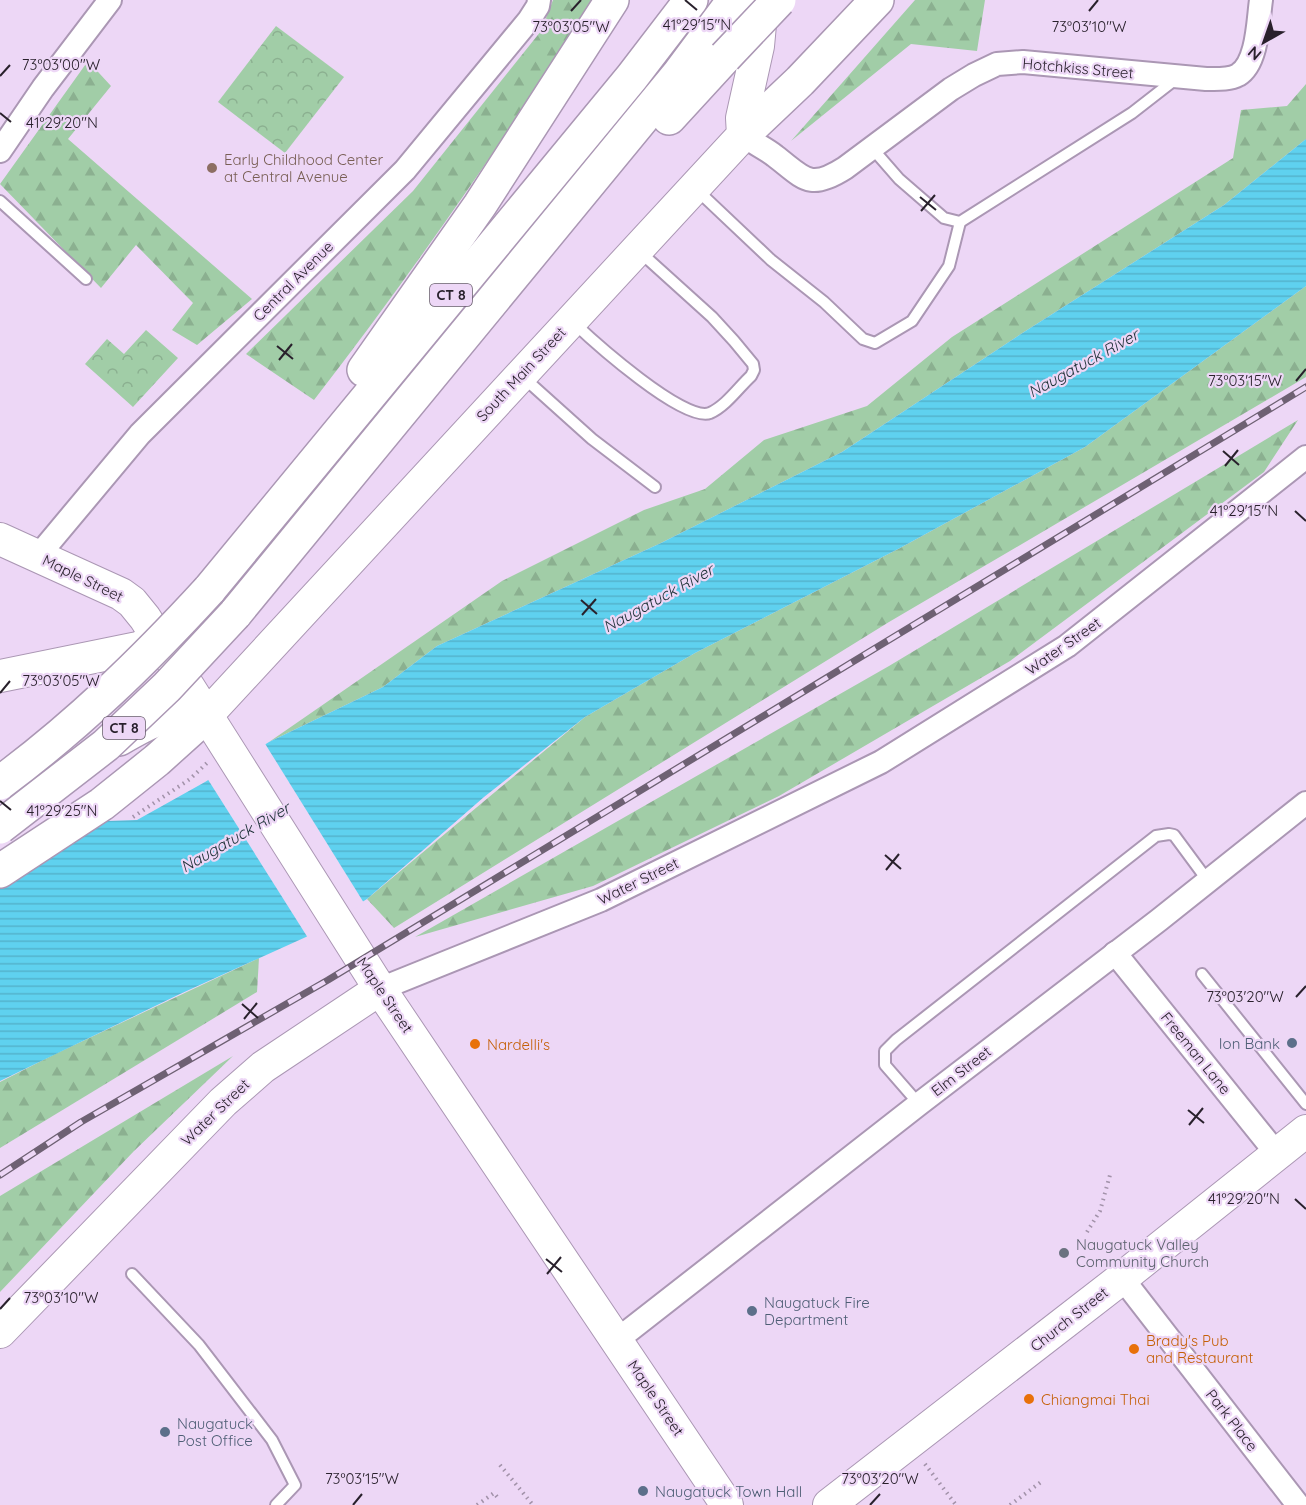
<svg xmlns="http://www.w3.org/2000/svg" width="1306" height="1505" viewBox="0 0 1306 1505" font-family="Quicksand,sans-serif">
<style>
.forest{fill:url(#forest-firs)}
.park{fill:url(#park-crowns)}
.water{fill:url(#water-rules)}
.pier{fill:#edd7f6}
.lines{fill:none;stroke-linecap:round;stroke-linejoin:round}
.lane-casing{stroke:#ab97b4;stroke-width:14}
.street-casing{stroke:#ab97b4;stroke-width:26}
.secondary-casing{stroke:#ab97b4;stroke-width:34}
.highway-casing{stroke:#ab97b4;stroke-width:36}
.path{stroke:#a292a9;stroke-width:4;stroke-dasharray:1.5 4.5;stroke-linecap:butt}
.lane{stroke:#fff;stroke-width:10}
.street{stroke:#fff;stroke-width:22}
.secondary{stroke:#fff;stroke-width:32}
.highway{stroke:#fff;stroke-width:33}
.rail-casing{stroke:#6e6173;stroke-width:7}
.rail{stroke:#edd7f6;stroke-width:4.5;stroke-dasharray:14;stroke-linecap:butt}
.highway-bridge-casing{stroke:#ab97b4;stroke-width:36;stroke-linecap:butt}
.highway-bridge{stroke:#fff;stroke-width:33}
.ticks{fill:none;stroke:#29212c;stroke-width:2}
.education-dot{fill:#8d6e63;stroke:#edd7f6;stroke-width:2}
.service-dot{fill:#5c6f8a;stroke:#edd7f6;stroke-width:2}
.food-dot{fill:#e8710a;stroke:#edd7f6;stroke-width:2}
.worship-dot{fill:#6b7280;stroke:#edd7f6;stroke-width:2}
.labels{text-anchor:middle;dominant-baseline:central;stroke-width:4.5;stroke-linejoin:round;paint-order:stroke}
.shield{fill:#edd7f6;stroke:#645869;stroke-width:1.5}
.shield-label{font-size:14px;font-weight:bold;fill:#29212c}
.street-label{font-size:15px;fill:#29212c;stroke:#edd7f6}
.education-label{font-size:15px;fill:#785e54;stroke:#edd7f6;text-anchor:start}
.service-label{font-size:15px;fill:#4e5e75;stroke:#edd7f6;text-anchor:start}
.food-label{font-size:15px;fill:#c56008;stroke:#edd7f6;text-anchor:start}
.worship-label{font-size:15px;fill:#5b616d;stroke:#edd7f6;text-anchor:start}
.water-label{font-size:16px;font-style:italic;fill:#1c3036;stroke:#edd7f6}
.ticks-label{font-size:15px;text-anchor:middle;fill:#29212c;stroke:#edd7f6;stroke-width:4.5;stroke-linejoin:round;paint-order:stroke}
</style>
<defs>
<pattern id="forest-firs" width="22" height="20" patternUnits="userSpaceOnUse" patternTransform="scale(1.5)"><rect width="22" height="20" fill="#a1cda7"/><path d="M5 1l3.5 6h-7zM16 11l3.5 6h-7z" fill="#8bb090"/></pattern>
<pattern id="park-crowns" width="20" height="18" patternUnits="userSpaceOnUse" patternTransform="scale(1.5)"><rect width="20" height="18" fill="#a1cda7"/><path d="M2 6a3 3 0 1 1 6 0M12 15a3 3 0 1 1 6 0" fill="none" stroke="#8bb090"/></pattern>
<pattern id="water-rules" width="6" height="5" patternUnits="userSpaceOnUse" patternTransform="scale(1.5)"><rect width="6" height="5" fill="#5fd1ef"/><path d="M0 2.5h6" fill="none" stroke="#53b3cd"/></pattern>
</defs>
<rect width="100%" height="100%" fill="#edd7f6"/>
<g class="forest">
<path d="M 553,0 L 594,0 C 506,137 413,272 314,400 L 246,354 L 413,191 L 541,31 Z"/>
<polygon points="915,0 985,0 977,51 911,44 791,141"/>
<polygon points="88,61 111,86 68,139 252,299 197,345 172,330 193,303 136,245 101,288 0,184"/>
<polygon points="1306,84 1306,139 1224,205 1024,332 842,452 661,543 437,646 383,687 269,742 502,581 644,510 705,489 764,440 867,406 952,337 1233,158 1241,110 1287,106"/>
<polygon points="1306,286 1306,377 889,622 394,928 367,899 585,717 695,653 900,548 1085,447"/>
<polygon points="1298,420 1264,472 1010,661 779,796 593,886 415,937 889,666"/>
<polygon points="259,958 257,992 0,1148 0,1082 53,1055"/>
<polygon points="233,1056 134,1151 0,1292 0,1196"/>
</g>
<g class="park">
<polygon points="276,26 344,77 285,153 218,102"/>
<polygon points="146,330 178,358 133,407 85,364 107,339 124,354"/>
</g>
<polygon class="water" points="1306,139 1306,286 1085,447 900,548 695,653 585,717 484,797 367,899 306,937 180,994 0,1081 0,867 68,832 107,821 137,820 205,782 269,742 383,687 437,646 661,543 842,452 1024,332 1224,205"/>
<polygon class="pier" points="264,742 364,903 308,938 207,778"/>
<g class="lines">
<g class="lane-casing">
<g id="lane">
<polyline points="872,148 899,179 944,218 960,222 1132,113 1177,78"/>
<polyline points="697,190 771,260 824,302 863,339 875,343 912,321 949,266 960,222"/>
<polyline points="0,201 86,279"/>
<path d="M 574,323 C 593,341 684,423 710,413 C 726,406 739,387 751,376 L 754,370 L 753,364 L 734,341 L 712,317 L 639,251"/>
<polyline points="523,377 592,439 655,487"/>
<polyline points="1202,974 1306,1104"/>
<polyline points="919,1104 885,1065 885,1051 896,1040 1156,836 1169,834 1174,835 1208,881"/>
<polyline points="132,1274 199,1345 272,1440 295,1485 276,1505"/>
</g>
</g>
<g class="street-casing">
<g id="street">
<path d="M 743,135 C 753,143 765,148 775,156 C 804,178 809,191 845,168 L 951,89 L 974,75 L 997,64 L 1023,62 L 1206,79 C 1216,79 1229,80 1238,75 C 1258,63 1258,20 1261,0"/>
<polyline points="0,151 43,88 110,0"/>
<polyline points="38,556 140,434 405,170 529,20 538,6 539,0"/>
<polyline points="1115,953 1277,1154"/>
<polyline points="380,989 601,900 881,762 1067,646 1306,457"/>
<polyline points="1122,1278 1298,1505"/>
<polyline points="617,1340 919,1104 1159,920 1306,803"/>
</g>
</g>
<g class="secondary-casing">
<g id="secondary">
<polyline points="0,539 121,594 132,602 145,618 380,989 727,1505"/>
<polyline points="0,676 138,648 160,638"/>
<polyline points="207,715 743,135 742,118 758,46 762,3"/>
<polyline points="0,1332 223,1102 263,1067 380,989"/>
<polyline points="829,1505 1122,1278 1306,1131"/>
</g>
</g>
<g class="highway-casing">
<g id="highway">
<polyline points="669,118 725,57"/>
<polyline points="743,135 800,81 877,0"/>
<polyline points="364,370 480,205 612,0"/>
<polyline points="209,590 632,77 691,0"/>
<polyline points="235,614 678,75 734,0"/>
<path d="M 119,739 C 153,719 166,712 207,715"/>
<polyline points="0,871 102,804 157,760 207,715"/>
</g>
</g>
<g class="path">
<polyline points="133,817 190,779 207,763"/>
<polyline points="1087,1232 1100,1211 1110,1175"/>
<polyline points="925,1464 956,1505"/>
<polyline points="500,1465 533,1505"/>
<polyline points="477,1505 494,1493 498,1498"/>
<polyline points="1010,1505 1041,1482"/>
</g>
<use href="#lane" class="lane"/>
<use href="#street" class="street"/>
<use href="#secondary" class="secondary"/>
<use href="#highway" class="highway"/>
<g class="rail-casing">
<polyline id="rail" points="0,1175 81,1122 328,980 1306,387"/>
</g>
<use href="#rail" class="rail"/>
<g class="highway-bridge-casing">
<g id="highway-bridge">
<polyline points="725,57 779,0"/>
<path d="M 0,783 C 78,725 143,662 209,590"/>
<polyline points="0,827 106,745 167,687 235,614"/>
</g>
</g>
<use href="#highway-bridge" class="highway-bridge"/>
</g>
<path class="ticks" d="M 685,0 L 697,10M 571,11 L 581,0M 1089,11 L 1098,0M 0,76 L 10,65M 0,113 L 11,122M 920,197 L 936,210M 921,211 L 935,195M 277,346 L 293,359M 279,360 L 292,344M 1296,381 L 1306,369M 1223,451 L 1239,465M 1225,466 L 1238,450M 1295,511 L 1306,521M 581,600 L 597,614M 582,615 L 596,599M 0,693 L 10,681M 0,801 L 11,810M 885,855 L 901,869M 886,870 L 899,854M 1296,997 L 1306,986M 242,1004 L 258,1018M 244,1019 L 257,1003M 1188,1110 L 1204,1123M 1189,1125 L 1203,1108M 1295,1199 L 1306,1209M 546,1259 L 562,1272M 547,1274 L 561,1257M 0,1309 L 10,1298M 353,1505 L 362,1494M 870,1505 L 880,1494"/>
<circle class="education-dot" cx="212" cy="168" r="6"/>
<g class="service-dot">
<circle cx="1292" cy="1043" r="6"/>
<circle cx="752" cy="1311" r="6"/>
<circle cx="165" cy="1432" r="6"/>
<circle cx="643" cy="1491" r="6"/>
</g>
<g class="food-dot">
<circle cx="475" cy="1044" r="6"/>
<circle cx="1134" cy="1349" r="6"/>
<circle cx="1029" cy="1399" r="6"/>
</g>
<circle class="worship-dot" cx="1064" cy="1253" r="6"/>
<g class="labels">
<g class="shield">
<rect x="430" y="284" width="42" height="22" rx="4.5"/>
<rect x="103" y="717" width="42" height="22" rx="4.5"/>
</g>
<g class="shield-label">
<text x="451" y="295">CT 8</text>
<text x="124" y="728">CT 8</text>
</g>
<g class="street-label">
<text transform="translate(1078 68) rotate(5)">Hotchkiss Street</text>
<text transform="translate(293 281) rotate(-45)">Central Avenue</text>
<text transform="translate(521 374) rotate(-47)">South Main Street</text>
<text transform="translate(83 578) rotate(26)">Maple Street</text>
<text transform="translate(1063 646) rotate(-35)">Water Street</text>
<text transform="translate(638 881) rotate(-26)">Water Street</text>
<text transform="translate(385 995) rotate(56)">Maple Street</text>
<text transform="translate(1196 1053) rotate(51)">Freeman Lane</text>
<text transform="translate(961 1071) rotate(-38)">Elm Street</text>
<text transform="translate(215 1112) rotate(-44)">Water Street</text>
<text transform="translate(1069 1319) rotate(-38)">Church Street</text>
<text transform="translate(656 1398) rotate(56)">Maple Street</text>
<text transform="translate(1232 1420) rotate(52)">Park Place</text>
</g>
<g class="education-label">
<text x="224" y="159">Early Childhood Center<tspan x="224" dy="17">at Central Avenue</tspan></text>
</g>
<g class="service-label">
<text x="1280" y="1043" text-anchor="end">Ion Bank</text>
<text x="764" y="1302">Naugatuck Fire<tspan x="764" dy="17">Department</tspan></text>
<text x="177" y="1423">Naugatuck<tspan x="177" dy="17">Post Office</tspan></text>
<text x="655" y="1491">Naugatuck Town Hall</text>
</g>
<g class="food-label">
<text x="487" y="1044">Nardelli's</text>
<text x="1146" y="1340">Brady's Pub<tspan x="1146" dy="17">and Restaurant</tspan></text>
<text x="1041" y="1399">Chiangmai Thai</text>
</g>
<g class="worship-label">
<text x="1076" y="1244">Naugatuck Valley<tspan x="1076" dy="17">Community Church</tspan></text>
</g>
<g class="water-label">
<text transform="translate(1083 363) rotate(-29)">Naugatuck River</text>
<text transform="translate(658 598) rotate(-29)">Naugatuck River</text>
<text transform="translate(235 837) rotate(-30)">Naugatuck River</text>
</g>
</g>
<g class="ticks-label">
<text x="697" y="30">41°29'15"N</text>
<text x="571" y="32">73°03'05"W</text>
<text x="1089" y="32">73°03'10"W</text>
<text x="61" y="70">73°03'00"W</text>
<text x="62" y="128">41°29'20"N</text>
<text x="1245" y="386">73°03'15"W</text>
<text x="1244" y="516">41°29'15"N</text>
<text x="61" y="686">73°03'05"W</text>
<text x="62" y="816">41°29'25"N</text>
<text x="1245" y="1002">73°03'20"W</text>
<text x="1244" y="1204">41°29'20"N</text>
<text x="61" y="1303">73°03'10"W</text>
<text x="362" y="1484">73°03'15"W</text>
<text x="880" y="1484">73°03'20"W</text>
</g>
<g transform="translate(1264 42) rotate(220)" stroke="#edd7f6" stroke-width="4.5" paint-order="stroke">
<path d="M0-4.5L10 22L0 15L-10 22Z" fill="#29212c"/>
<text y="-9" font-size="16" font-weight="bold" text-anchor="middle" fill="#29212c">N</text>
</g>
</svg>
